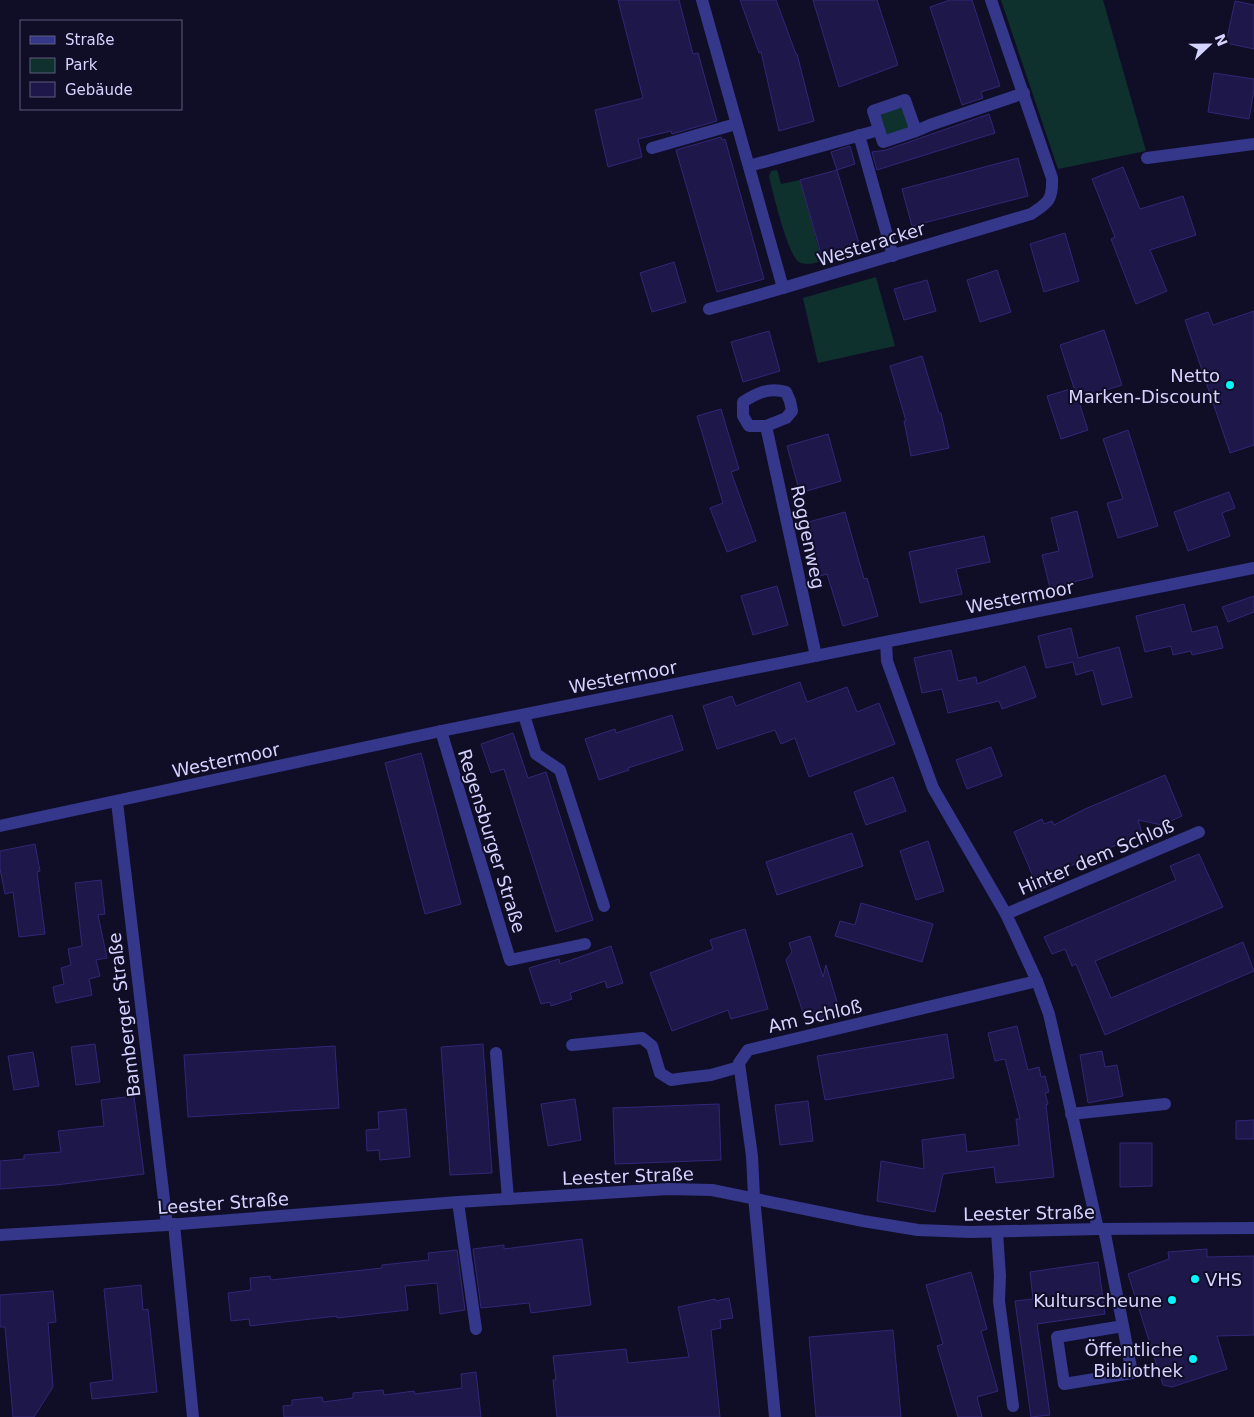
<svg xmlns="http://www.w3.org/2000/svg" width="1254" height="1417" viewBox="0 0 1254 1417" font-family="'DejaVu Sans',sans-serif">
<style>
.green{fill:#0f312e}
.building{fill:#1e1749;stroke:#312777}
.lines{fill:none;stroke-linecap:round;stroke-linejoin:round}
.minor{stroke:#34378a;stroke-width:12}
.poi-dot{fill:#00f7fe;stroke:#100d27;stroke-width:2}
.labels{text-anchor:middle;dominant-baseline:central;stroke-width:4;stroke-linejoin:round;paint-order:stroke}
.street-label{font-size:18px;fill:#d5d3ff;stroke:#100d27}
.poi-label{font-size:18px;fill:#d5d3ff;stroke:#100d27;text-anchor:end}
</style>
<rect width="100%" height="100%" fill="#100d27"/>
<g class="green">
<polygon points="1001,0 1103,0 1146,151 1058,169"/>
<polygon points="905,100 916,131 883,142 873,111"/>
<path d="M 777,170 L 781,184 L 800,180 L 822,261 C 815,263 806,266 799,262 C 788,256 773,192 769,177 L 771,171 Z"/>
<polygon points="876,277 895,346 818,363 803,298"/>
</g>
<g class="building">
<polygon points="618,0 679,0 693,54 698,53 717,121 672,134 671,131 638,139 642,157 608,167 595,110 643,98"/>
<polygon points="740,0 776,0 796,54 797,54 814,121 779,131 761,52 759,53"/>
<polygon points="813,0 877,0 898,65 839,87"/>
<polygon points="950,0 972,0 1000,86 981,92 983,98 962,105 930,7"/>
<polygon points="1235,1 1254,5 1254,49 1226,43"/>
<polygon points="1214,73 1254,79 1254,90 1249,119 1208,112"/>
<polygon points="989,114 995,133 877,170 872,152 886,150"/>
<polygon points="721,137 722,140 725,139 764,279 717,292 676,150"/>
<polygon points="850,146 855,164 837,170 831,152"/>
<polygon points="1018,158 1028,196 912,226 902,189"/>
<polygon points="1123,167 1140,209 1183,196 1196,235 1150,250 1167,291 1136,304 1111,239 1115,237 1092,179"/>
<polygon points="837,170 861,250 823,261 800,180"/>
<polygon points="1065,233 1079,281 1044,292 1030,244"/>
<polygon points="674,262 686,302 652,312 640,273"/>
<polygon points="997,270 1011,312 980,322 967,280"/>
<polygon points="927,280 936,311 904,320 894,289"/>
<polygon points="1254,311 1254,445 1230,453 1185,320 1208,312 1213,325"/>
<polygon points="1104,330 1122,385 1078,399 1088,430 1061,439 1047,396 1074,388 1060,345"/>
<polygon points="769,331 780,371 743,382 731,342"/>
<polygon points="922,356 939,413 941,413 949,448 911,456 904,421 906,421 890,366"/>
<polygon points="721,409 739,469 731,472 756,541 727,552 710,508 723,503 697,416"/>
<polygon points="1128,430 1158,526 1118,538 1107,503 1123,499 1103,439"/>
<polygon points="828,434 841,481 800,493 787,446"/>
<polygon points="1229,492 1235,508 1222,513 1230,536 1188,551 1174,512"/>
<polygon points="1077,511 1093,577 1050,588 1042,555 1059,551 1051,518"/>
<polygon points="845,512 864,579 867,578 878,616 843,626 827,574 820,576 805,523"/>
<polygon points="984,536 990,562 956,569 962,594 920,603 909,552"/>
<polygon points="777,586 788,625 753,635 741,596"/>
<polygon points="1254,596 1254,612 1228,622 1222,607"/>
<polygon points="1184,604 1192,632 1217,626 1223,648 1192,655 1191,651 1173,655 1171,646 1145,652 1136,616"/>
<polygon points="1071,628 1078,658 1119,647 1132,697 1102,705 1093,670 1076,675 1073,662 1046,668 1038,636"/>
<polygon points="951,650 958,681 976,677 977,684 1025,666 1036,697 1002,709 999,701 948,713 942,689 922,693 914,658"/>
<polygon points="800,682 807,702 847,687 857,712 879,703 895,744 809,777 795,738 781,744 775,730 717,749 703,706 732,696 736,706"/>
<polygon points="672,715 683,750 628,768 629,770 599,780 585,739 615,729 616,733"/>
<polygon points="513,733 528,778 546,772 593,920 556,932 504,769 491,773 481,744"/>
<polygon points="991,747 1002,776 967,789 956,760"/>
<polygon points="421,753 461,904 425,914 385,763"/>
<polygon points="1165,775 1182,816 1162,825 1138,820 1142,833 1064,869 1068,877 1039,890 1014,832 1042,819 1044,824 1052,821 1054,825 1085,809"/>
<polygon points="893,777 906,811 866,825 854,792"/>
<polygon points="852,833 863,866 777,895 766,862"/>
<polygon points="928,841 944,891 916,900 900,851"/>
<polygon points="35,844 40,871 37,872 45,934 19,937 13,892 5,894 0,869 0,851"/>
<polygon points="1199,854 1223,907 1095,961 1111,998 1243,942 1254,971 1105,1035 1076,964 1072,966 1065,949 1052,954 1044,937 1176,880 1170,866"/>
<polygon points="101,880 105,914 98,915 107,958 96,960 100,976 89,979 92,995 56,1003 53,987 64,984 61,968 71,965 68,949 82,946 75,883"/>
<polygon points="861,903 933,924 922,962 835,936 840,921 855,925"/>
<polygon points="745,929 768,1009 731,1019 728,1010 672,1031 650,973 713,949 710,940"/>
<polygon points="810,936 823,977 826,965 840,1012 806,1022 786,960 792,952 789,943"/>
<polygon points="611,946 623,983 607,988 605,981 570,993 572,999 551,1006 550,1002 541,1004 529,968 559,959 560,964"/>
<polygon points="1017,1026 1028,1070 1039,1067 1041,1077 1045,1076 1049,1092 1045,1093 1048,1104 1046,1105 1054,1177 996,1183 994,1167 943,1174 935,1212 877,1201 881,1161 924,1169 922,1140 965,1134 967,1152 1019,1145 1016,1119 1020,1119 1005,1059 995,1061 988,1033"/>
<polygon points="947,1034 954,1078 825,1100 817,1056"/>
<polygon points="95,1044 100,1082 76,1085 71,1047"/>
<polygon points="483,1044 492,1173 450,1175 441,1047"/>
<polygon points="335,1046 339,1108 188,1117 184,1055"/>
<polygon points="1102,1051 1105,1067 1117,1065 1123,1096 1088,1103 1080,1055"/>
<polygon points="33,1052 39,1086 14,1090 8,1056"/>
<polygon points="134,1096 144,1174 56,1185 0,1189 0,1161 24,1159 24,1155 61,1152 58,1131 104,1126 101,1100"/>
<polygon points="575,1099 581,1140 548,1146 541,1104"/>
<polygon points="808,1101 813,1141 780,1145 775,1105"/>
<polygon points="719,1104 721,1160 615,1164 613,1108"/>
<polygon points="406,1109 410,1157 380,1160 379,1150 367,1151 366,1130 379,1129 378,1112"/>
<polygon points="1254,1120 1254,1139 1236,1139 1236,1121"/>
<polygon points="1120,1143 1152,1143 1152,1186 1120,1187"/>
<polygon points="582,1239 591,1305 531,1313 529,1303 481,1308 473,1249 504,1245 504,1249"/>
<polygon points="1207,1249 1207,1257 1254,1256 1254,1335 1217,1336 1227,1369 1172,1387 1163,1385 1128,1274 1169,1259 1168,1252"/>
<polygon points="457,1250 465,1310 440,1314 437,1283 405,1286 408,1310 337,1318 337,1316 250,1326 249,1319 231,1321 228,1293 251,1290 250,1278 270,1276 271,1280 382,1268 382,1265 429,1260 428,1253"/>
<polygon points="1098,1262 1105,1314 1037,1324 1050,1415 1031,1417 1015,1301 1033,1299 1030,1272"/>
<polygon points="971,1272 987,1329 981,1331 998,1391 977,1397 982,1417 958,1417 937,1346 943,1344 926,1285"/>
<polygon points="141,1285 143,1310 148,1309 157,1392 92,1399 90,1383 113,1380 104,1289"/>
<polygon points="53,1291 56,1322 48,1323 53,1387 34,1417 13,1417 5,1327 0,1327 0,1295"/>
<polygon points="729,1298 733,1318 720,1320 721,1328 711,1330 720,1417 557,1417 553,1380 556,1380 553,1356 626,1349 628,1363 689,1357 678,1307 715,1299 716,1301"/>
<polygon points="893,1330 901,1417 816,1417 809,1337"/>
<polygon points="476,1372 481,1417 284,1417 283,1406 292,1405 292,1400 322,1397 323,1402 353,1398 353,1393 383,1390 384,1395 414,1391 415,1394 462,1388 461,1374"/>
</g>
<g class="lines">
<g class="minor">
<path d="M 702,0 L 783,288 L 1031,214 C 1048,203 1053,200 1052,178 L 991,0"/>
<polyline points="916,131 905,100 873,111 883,142 916,131 930,125 1024,93"/>
<polyline points="859,135 893,256"/>
<polyline points="652,148 736,124"/>
<polyline points="1147,158 1254,144"/>
<polyline points="749,166 879,130"/>
<polyline points="709,309 783,288"/>
<path d="M 766,426 L 749,426 L 743,416 L 743,402 C 757,393 769,387 786,392 L 790,401 L 792,411 L 786,418 L 766,426 L 816,656"/>
<polyline points="886,642 887,661 933,788 1006,914 1037,981 1049,1014 1098,1229"/>
<polyline points="524,715 536,754 560,770 604,906"/>
<polyline points="441,731 510,960 585,944"/>
<polyline points="117,802 167,1225"/>
<polyline points="0,826 441,731 1254,568"/>
<polyline points="1006,914 1199,832"/>
<polyline points="572,1045 642,1038 652,1046 660,1073 671,1080 685,1078 711,1075 739,1067"/>
<polyline points="496,1053 508,1199"/>
<polyline points="1071,1114 1165,1104"/>
<polyline points="458,1202 476,1329"/>
<polyline points="174,1224 193,1417"/>
<polyline points="1104,1229 1123,1326 1057,1337 1064,1384 1132,1373 1123,1326"/>
<polyline points="997,1232 1000,1276 999,1301 1013,1406"/>
<polyline points="0,1235 167,1225 458,1202 668,1189 712,1190 863,1221 918,1230 970,1232 1098,1229 1254,1228"/>
<polyline points="775,1417 754,1197 752,1156 739,1063 748,1050 1037,981"/>
</g>
</g>
<g class="poi-dot">
<circle cx="1230" cy="385" r="5"/>
<circle cx="1195" cy="1279" r="5"/>
<circle cx="1172" cy="1300" r="5"/>
<circle cx="1193" cy="1359" r="5"/>
</g>
<g class="labels">
<g class="street-label">
<text transform="translate(871 244) rotate(-17)">Westeracker</text>
<text transform="translate(808 537) rotate(78)">Roggenweg</text>
<text transform="translate(1020 597) rotate(-11)">Westermoor</text>
<text transform="translate(623 677) rotate(-11)">Westermoor</text>
<text transform="translate(226 760) rotate(-12)">Westermoor</text>
<text transform="translate(492 841) rotate(73)">Regensburger Straße</text>
<text transform="translate(1096 857) rotate(-23)">Hinter dem Schloß</text>
<text transform="translate(124 1015) rotate(-97)">Bamberger Straße</text>
<text transform="translate(815 1016) rotate(-13)">Am Schloß</text>
<text transform="translate(628 1176) rotate(-2)">Leester Straße</text>
<text transform="translate(223 1203) rotate(-4)">Leester Straße</text>
<text transform="translate(1029 1213) rotate(-1)">Leester Straße</text>
</g>
<g class="poi-label">
<text x="1220" y="375">Netto<tspan x="1220" dy="21">Marken-Discount</tspan></text>
<text x="1205" y="1279" text-anchor="start">VHS</text>
<text x="1162" y="1300">Kulturscheune</text>
<text x="1183" y="1349">Öffentliche<tspan x="1183" dy="21">Bibliothek</tspan></text>
</g>
</g>
<rect x="20" y="20" width="162" height="90" fill="#100d27" stroke="#5f5c7d"/>
<rect x="30" y="36" width="25" height="8" fill="#34378a" stroke="#5f5c7d"/>
<text x="65" y="45" font-size="15" fill="#d5d3ff">Straße</text>
<rect x="30" y="58" width="25" height="15" fill="#0f312e" stroke="#5f5c7d"/>
<text x="65" y="70" font-size="15" fill="#d5d3ff">Park</text>
<rect x="30" y="82" width="25" height="15" fill="#1e1749" stroke="#5f5c7d"/>
<text x="65" y="95" font-size="15" fill="#d5d3ff">Gebäude</text>
<g transform="translate(1209 45) rotate(68)" stroke="#100d27" stroke-width="4" paint-order="stroke">
<path d="M0-4L9 19L0 12L-9 19Z" fill="#d5d3ff"/>
<text y="-8" font-size="14" font-weight="bold" text-anchor="middle" fill="#d5d3ff">N</text>
</g>
</svg>
